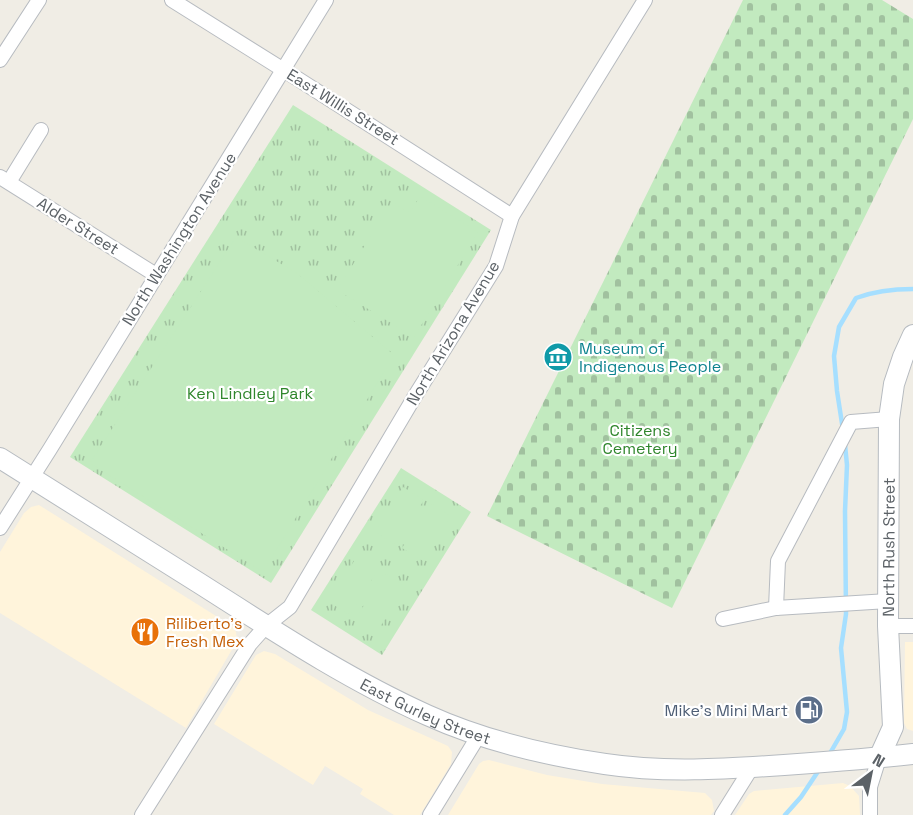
<svg xmlns="http://www.w3.org/2000/svg" width="913" height="815" viewBox="0 0 913 815" font-family="'Space Grotesk',sans-serif">
<style>
.commercial{fill:#fff4db}
.cemetery{fill:url(#cemetery-stones)}
.park{fill:url(#park-tufts)}
.garden{fill:#c2eabf}
.lines{fill:none;stroke-linecap:round;stroke-linejoin:round}
.stream{stroke:#a6dfff;stroke-width:4.5}
.street-casing{stroke:#b7bbc0;stroke-width:16}
.secondary-casing{stroke:#b6bbc0;stroke-width:22}
.street{stroke:#fff;stroke-width:14}
.secondary{stroke:#fff;stroke-width:20}
.labels{text-anchor:middle;dominant-baseline:central;stroke-width:4.5;stroke-linejoin:round;paint-order:stroke}
.street-label{font-size:16px;fill:#5c6267;stroke:#fff}
.culture-label{font-size:16px;fill:#0d838f;stroke:#fff;text-anchor:start}
.park-label{font-size:16px;fill:#2f862c;stroke:#fff}
.food-label{font-size:16px;fill:#c56008;stroke:#fff;text-anchor:start}
.service-label{font-size:16px;fill:#4e5e75;stroke:#fff;text-anchor:end}
</style>
<defs>
<pattern id="cemetery-stones" width="16" height="16" patternUnits="userSpaceOnUse" patternTransform="scale(1.5)"><rect width="16" height="16" fill="#c2eabf"/><path d="M2 7V4a2 2 0 0 1 4 0v3zM10 15v-3a2 2 0 0 1 4 0v3z" fill="#a1c19f"/></pattern>
<pattern id="park-tufts" width="24" height="20" patternUnits="userSpaceOnUse" patternTransform="scale(1.5)"><rect width="24" height="20" fill="#c2eabf"/><path d="M3 7l-1-3M5 7V3M7 7l1-3M15 17l-1-3M17 17v-4M19 17l1-3" fill="none" stroke="#a1c19f"/></pattern>
</defs>
<rect width="100%" height="100%" fill="#f0ede5"/>
<g class="commercial">
<polygon points="39,505 232,626 236,632 237,641 186,728 0,613 0,552 24,513 31,507"/>
<polygon points="905,642 913,642 913,731 907,729 904,723"/>
<polygon points="264,651 275,654 368,710 448,746 452,752 451,764 420,815 394,815 360,794 363,789 325,766 313,785 214,724 256,655"/>
<polygon points="489,760 547,775 602,784 705,793 712,800 714,811 711,815 448,815 479,764 483,761"/>
<polygon points="843,783 850,786 859,796 860,815 735,815 749,794 754,791"/>
</g>
<polygon class="cemetery" points="743,0 882,0 913,19 913,119 672,608 487,516"/>
<g class="park">
<polygon points="293,105 491,230 271,583 70,457"/>
<polygon points="401,468 471,512 382,655 311,610"/>
</g>
<g class="garden">
<polygon points="420,196 478,232 414,337 337,290 392,202 410,213"/>
<polygon points="236,237 298,274 394,355 263,572 90,463"/>
<polygon points="403,487 424,500 396,545 375,532"/>
<polygon points="430,503 451,516 423,561 402,548"/>
<polygon points="357,556 378,570 350,615 329,602"/>
<polygon points="384,573 405,586 377,632 356,618"/>
</g>
<g class="lines">
<g class="stream">
<path d="M 843,430 L 837,391 L 834,356 L 839,327 L 856,298 C 875,291 893,289 913,289"/>
<polyline points="829,755 844,729 847,712 841,648 846,614 845,511 847,465 845,445"/>
<polyline points="785,815 801,797 819,770"/>
</g>
<g class="street-casing">
<g id="street">
<polyline points="172,0 298,79 512,216"/>
<polyline points="0,60 39,0"/>
<polyline points="0,177 156,275"/>
<polyline points="9,182 41,130"/>
<polyline points="0,528 50,449 326,0"/>
<polyline points="776,608 778,561 851,422 889,419"/>
<polyline points="723,619 776,608 888,601"/>
<polyline points="888,626 913,626"/>
<polyline points="142,815 250,644 266,626 290,607 415,396 496,266 512,216 645,0"/>
<polyline points="430,815 479,735"/>
<polyline points="722,815 752,767"/>
<polyline points="870,815 870,787 879,758"/>
</g>
</g>
<g class="secondary-casing">
<g id="secondary">
<path id="s1" d="M 0,458 C 66,500 133,541 199,583 C 273,630 347,679 427,715 C 482,740 545,755 605,764 C 664,773 724,769 784,765 C 827,762 870,759 913,754"/>
<path id="s2" d="M 879,758 L 893,727 L 888,626 L 889,419 L 894,384 L 903,357 L 913,335"/>
</g>
</g>
<use href="#street" class="street"/>
<use href="#secondary" class="secondary"/>
</g>
<defs>
<g id="museum-disc" transform="scale(1.5)"><circle r="9.5" fill="#0f9aa8" stroke="#fff"/><path d="M0-6L6-3V-2H-6V-3ZM-5-1h2V3h-2ZM-1-1h2V3h-2ZM3-1h2V3H3ZM-6 4H6V6H-6Z" fill="#fff"/></g>
<g id="restaurant-disc" transform="scale(1.5)"><circle r="9.5" fill="#e8710a" stroke="#fff"/><path d="M-5-6h1v4h1v-4h1v4h1v-4h1v5L-1.5 .5V6h-2V.5L-5-1ZM5-6V6H3V1.5H1.5Q1.5-4 5-6Z" fill="#fff"/></g>
<g id="fuel-disc" transform="scale(1.5)"><circle r="9.5" fill="#5c6f8a" stroke="#fff"/><path d="M-5.5-6h7V0h2V4h1.3V-2.5L3-4.5l.8-.8L6-3V5H2.5V1h-1V6h-7ZM-4.2-4.7v3.2H.2V-4.7Z" fill="#fff"/></g>
</defs>
<g fill-rule="evenodd">
<use href="#museum-disc" x="558" y="357"/>
<use href="#restaurant-disc" x="145" y="632"/>
<use href="#fuel-disc" x="809" y="710"/>
</g>
<g class="labels">
<g class="street-label">
<text transform="translate(343 107) rotate(32)">East Willis Street</text>
<text transform="translate(78 226) rotate(32)">Alder Street</text>
<text transform="translate(179 239) rotate(-58)">North Washington Avenue</text>
<text transform="translate(453 333) rotate(-59)">North Arizona Avenue</text>
<text stroke="none"><textPath href="#s2" startOffset="214">North Rush Street</textPath></text>
<text stroke="none"><textPath href="#s1" startOffset="496">East Gurley Street</textPath></text>
</g>
<g class="culture-label">
<text x="579" y="348">Museum of<tspan x="579" dy="18">Indigenous People</tspan></text>
</g>
<g class="park-label">
<text x="250" y="393">Ken Lindley Park</text>
<text x="640" y="430">Citizens<tspan x="640" dy="18">Cemetery</tspan></text>
</g>
<g class="food-label">
<text x="166" y="623">Riliberto’s<tspan x="166" dy="18">Fresh Mex</tspan></text>
</g>
<g class="service-label">
<text x="788" y="710">Mike's Mini Mart</text>
</g>
</g>
<g transform="translate(871 773) rotate(32)" stroke="#ffffff" stroke-width="4.5" paint-order="stroke">
<path d="M0-4.5L10 22L0 15L-10 22Z" fill="#5c6267"/>
<text y="-9" font-size="16" font-weight="bold" text-anchor="middle" fill="#5c6267">N</text>
</g>
</svg>
